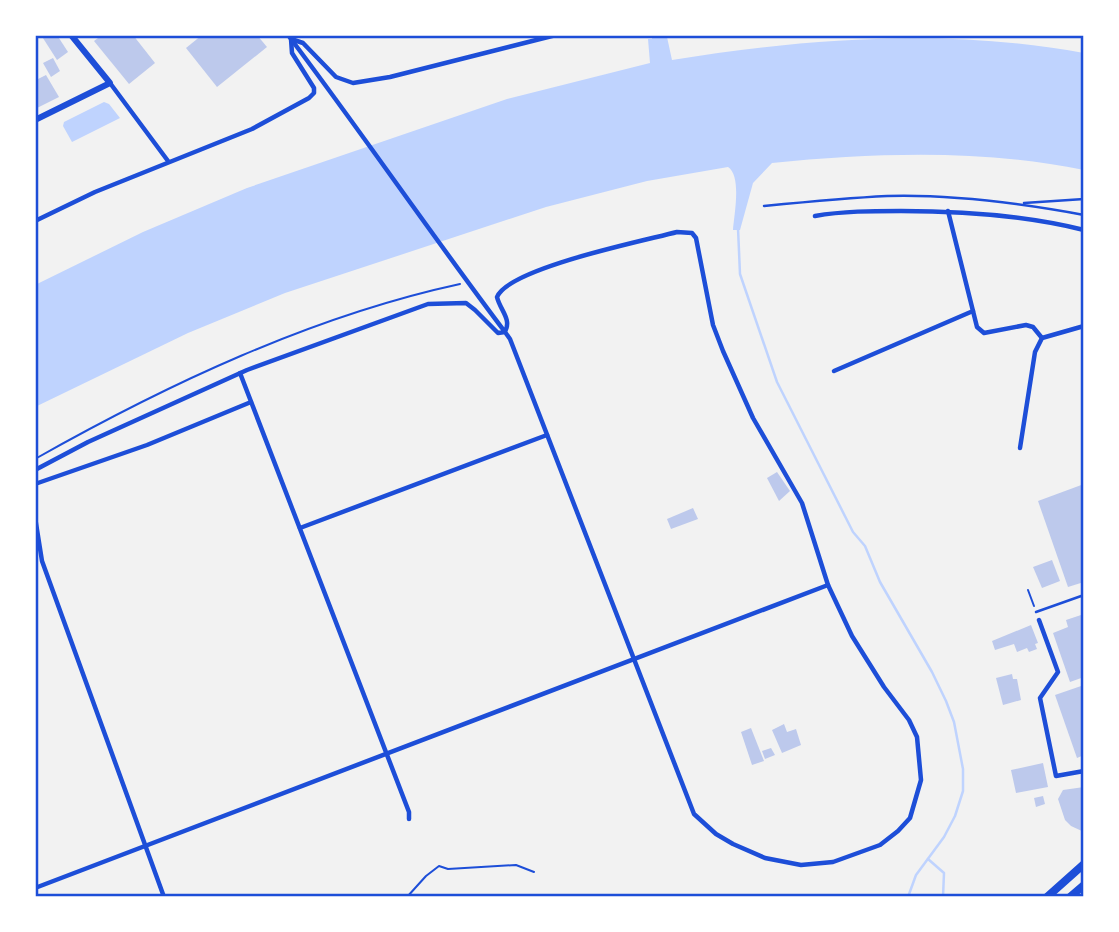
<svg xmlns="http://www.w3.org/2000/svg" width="1119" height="932" viewBox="0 0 1119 932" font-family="'Roboto Serif',serif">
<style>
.water{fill:#bfd3fe}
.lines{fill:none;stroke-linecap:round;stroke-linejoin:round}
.stream{stroke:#bfd3fe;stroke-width:2.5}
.building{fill:#bdc9ec}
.path{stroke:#1d4ed8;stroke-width:2}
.service{stroke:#1d4ed8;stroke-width:2.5}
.minor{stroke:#1d4ed8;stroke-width:4.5}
.tertiary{stroke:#1d4ed8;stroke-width:6}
.trunk{stroke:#1d4ed8;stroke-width:8}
.neatline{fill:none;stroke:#1d4ed8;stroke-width:2.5}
</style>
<rect width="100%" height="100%" fill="#f2f2f2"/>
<g class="water">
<path d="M 652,35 L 667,37 L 672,60 C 808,38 948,28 1084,53 L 1084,170 C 982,149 875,153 772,163 L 753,183 L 740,230 L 733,230 C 734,215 742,176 728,167 L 647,181 L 546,207 L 285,293 L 188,333 L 35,407 L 35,285 L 143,232 L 247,188 L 507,99 L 650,63 L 648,39 L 652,39 Z"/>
<polygon points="104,102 109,104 120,118 72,142 63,126 64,122"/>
</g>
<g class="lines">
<g class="stream">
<polyline points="738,228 740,274 777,382 853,532 865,546 880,582 932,672 946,701 954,722 963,769 963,791 955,816 944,837 916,875 908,897"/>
<polyline points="928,859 944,873 943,897"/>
</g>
</g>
<g class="building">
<polygon points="41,35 57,35 68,52 57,60"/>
<polygon points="102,35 133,35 155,63 129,84 94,41"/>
<polygon points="202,35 257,35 267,47 217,87 186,48"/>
<polygon points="53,58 60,71 51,77 43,63"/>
<polygon points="46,75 59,97 35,109 36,80"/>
<polygon points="777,472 790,491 779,501 767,478"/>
<polygon points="1084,484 1084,582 1068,587 1038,501"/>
<polygon points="693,508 698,519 671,529 667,519"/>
<polygon points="1052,560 1060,581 1042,588 1033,567"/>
<polygon points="1084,614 1084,677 1070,682 1053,633 1068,627 1066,620"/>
<polygon points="1031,625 1038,643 1035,644 1037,649 1029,652 1027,648 1017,652 1014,644 995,650 992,641"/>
<polygon points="1012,674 1013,679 1017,679 1021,700 1003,705 996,678"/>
<polygon points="1084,685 1084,755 1077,758 1055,695"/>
<polygon points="784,724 787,732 796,729 801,745 782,753 772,730"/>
<polygon points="751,728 764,761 752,765 741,732"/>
<polygon points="771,748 775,755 765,759 762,751"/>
<polygon points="1043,763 1048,787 1016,793 1011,770"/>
<polygon points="1084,787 1084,832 1071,826 1065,820 1058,799 1063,790"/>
<polygon points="1043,796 1045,804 1036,807 1034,798"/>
</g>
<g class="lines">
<g class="path">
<path d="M 35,459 C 166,385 312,316 460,284"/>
<polyline points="1028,590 1034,606"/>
<polyline points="407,897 426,876 439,866 448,869 516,865 534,872"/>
</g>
<g class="service">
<polyline points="1024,203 1084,199"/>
<path d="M 764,206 C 805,202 846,198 887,196 C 953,194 1019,203 1084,215"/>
<polyline points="1036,612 1084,595"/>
</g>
<g class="minor">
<polyline points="110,83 168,161"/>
<polyline points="948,211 977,327 984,333 1026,325 1033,327 1042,338"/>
<path d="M 815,216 C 843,211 872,211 901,211 C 963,211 1024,215 1084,230"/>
<polyline points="35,221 95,192 252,129 309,98 314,93 314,88 292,53 291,39 303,43 336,77 353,83 390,77 556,35"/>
<polyline points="834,371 973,311"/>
<polyline points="240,373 409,812 409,819"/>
<polyline points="1020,448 1035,352 1042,338 1084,326"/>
<path d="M 35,470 L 88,442 L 247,370 L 428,304 L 466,303 L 475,310 L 498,333 L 505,332 C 512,319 500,310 497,297 C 509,268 643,241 677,232 L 692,233 L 696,238 L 713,325 L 723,351 L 753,418 L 802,503 L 828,585 L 852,636 L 884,687 L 909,720 L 917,737 L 921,780 L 910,818 L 898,831 L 880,845 L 833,862 L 801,865 L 765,858 L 733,844 L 716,834 L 694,814 L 510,339 L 505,332 C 431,234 362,133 288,35"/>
<polyline points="35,484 147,445 251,402"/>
<polyline points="35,517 42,561 164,897"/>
<polyline points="300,528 547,435"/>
<polyline points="1039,620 1058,672 1040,698 1056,776 1084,771"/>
<polyline points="35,888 828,585"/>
</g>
<polyline class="tertiary" points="35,120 110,83 71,35"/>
<g class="trunk">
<polyline points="1047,897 1084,864"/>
<polyline points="1070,897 1084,885"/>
</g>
</g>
<rect width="1119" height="932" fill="none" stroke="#ffffff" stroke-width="74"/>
<rect x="37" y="37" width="1045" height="858" class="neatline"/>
</svg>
